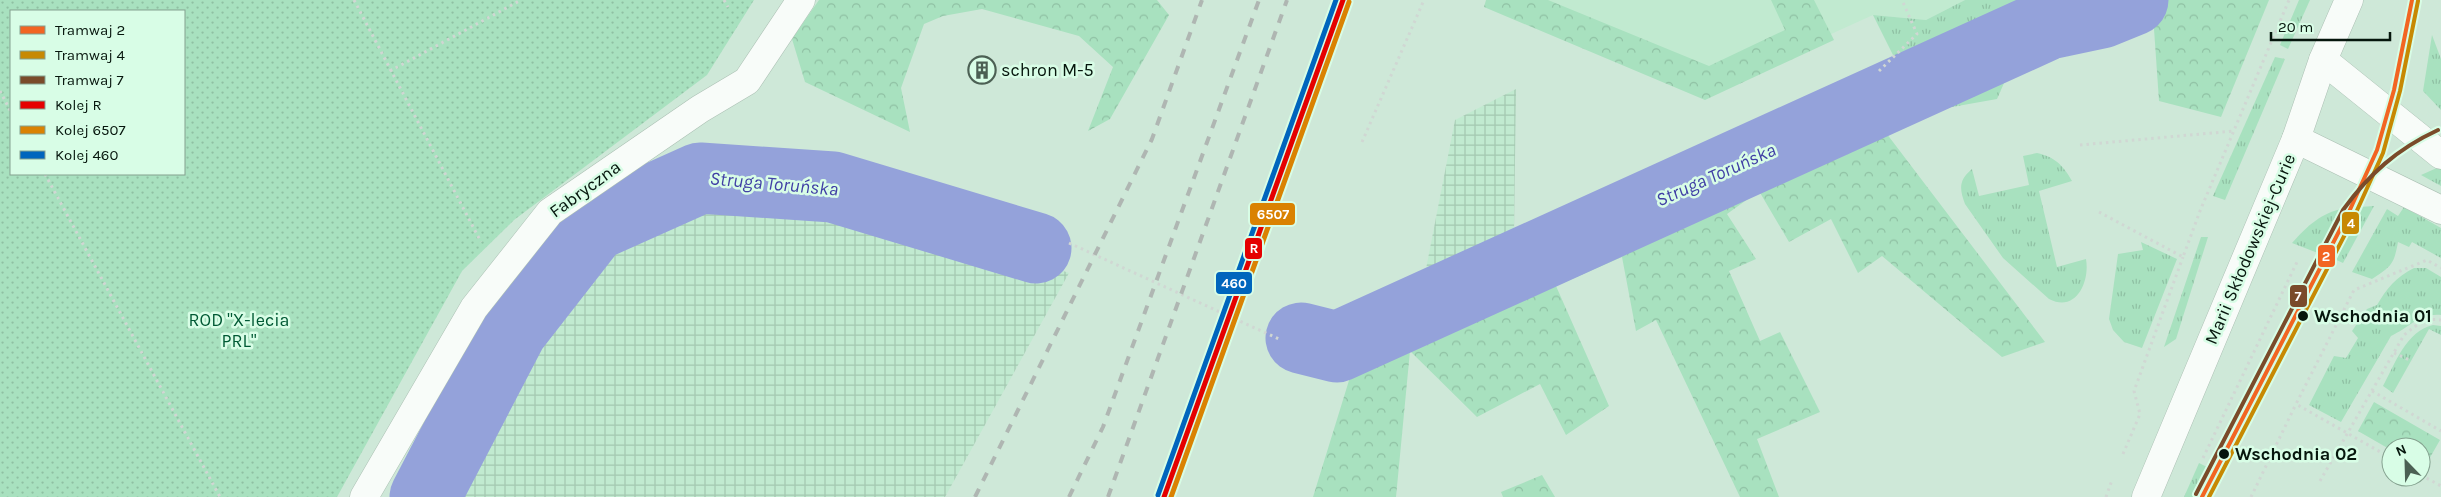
<svg xmlns="http://www.w3.org/2000/svg" width="2441" height="497" viewBox="0 0 2441 497" font-family="Karla,sans-serif">
<style>
.built{fill:#c1ead0}
.industrial{fill:url(#industrial-grid)}
.grass{fill:url(#grass-tufts)}
.forest{fill:url(#forest-crowns)}
.garden{fill:url(#garden-dots);fill-rule:evenodd}
.lines{fill:none;stroke-linecap:round;stroke-linejoin:round}
.river{stroke:#94a2da;stroke-width:71}
.minor-casing{stroke:#acc0b4;stroke-width:29}
.tertiary-casing{stroke:#acc0b4;stroke-width:29}
.path{stroke:#d0d7d3;stroke-width:3;stroke-dasharray:2.5 4;stroke-linecap:butt}
.minor{stroke:#f8fcf9;stroke-width:28}
.tertiary{stroke:#f8fcf9;stroke-width:28}
.rail{stroke:#afb6b2;stroke-width:4;stroke-dasharray:9 9;stroke-linecap:butt}
.rail-1-casing{stroke:#d8fde6;stroke-width:9}
.rail-2-casing{stroke:#d8fde6;stroke-width:9}
.rail-3-casing{stroke:#d8fde6;stroke-width:9}
.rail-1{stroke:#e50000;stroke-width:5}
.rail-2{stroke:#da8202;stroke-width:5}
.rail-3{stroke:#0065bd;stroke-width:5}
.tram-1-casing{stroke:#d8fde6;stroke-width:8}
.tram-2-casing{stroke:#d8fde6;stroke-width:8}
.tram-3-casing{stroke:#d8fde6;stroke-width:8}
.tram-1{stroke:#f26522;stroke-width:4}
.tram-2{stroke:#c78903;stroke-width:4}
.tram-3{stroke:#7a4b2a;stroke-width:4}
.stop-dot{fill:#06160d;stroke:#d8fde6;stroke-width:2}
.labels{text-anchor:middle;dominant-baseline:central;stroke-width:5;stroke-linejoin:round;paint-order:stroke}
.poi-label{font-size:18px;fill:#06160d;stroke:#d8fde6;text-anchor:start}
.street-label{font-size:18px;fill:#06160d;stroke:#d8fde6}
.stop-label{font-size:18px;font-weight:bold;fill:#06160d;stroke:#d8fde6;text-anchor:start}
.park-label{font-size:18px;fill:#005934;stroke:#d8fde6}
.water-label{font-size:19px;font-style:italic;fill:#403fa5;stroke:#d8fde6}
.line-badge{stroke:#d8fde6;stroke-width:2}
.badge-label{font-size:14px;text-anchor:middle;font-weight:bold;fill:#fff}
</style>
<defs>
<pattern id="industrial-grid" width="8" height="8" patternUnits="userSpaceOnUse" patternTransform="scale(1.25)"><rect width="8" height="8" fill="#c1ead0"/><path d="M0 4h8M4 0v8" fill="none" stroke="#a4c8b1"/></pattern>
<pattern id="grass-tufts" width="24" height="20" patternUnits="userSpaceOnUse" patternTransform="scale(1.25)"><rect width="24" height="20" fill="#a8e1bf"/><path d="M3 7l-1-3M5 7V3M7 7l1-3M15 17l-1-3M17 17v-4M19 17l1-3" fill="none" stroke="#8fc0a3"/></pattern>
<pattern id="forest-crowns" width="20" height="18" patternUnits="userSpaceOnUse" patternTransform="scale(1.25)"><rect width="20" height="18" fill="#a8e1bf"/><path d="M2 6a3 3 0 1 1 6 0M12 15a3 3 0 1 1 6 0" fill="none" stroke="#8fc0a3"/></pattern>
<pattern id="garden-dots" width="8" height="8" patternUnits="userSpaceOnUse" patternTransform="scale(1.25)"><rect width="8" height="8" fill="#a8e1bf"/><path d="M2 2h.1M6 6h.1" fill="none" stroke="#8fc0a3" stroke-width="1.8" stroke-linecap="round"/></pattern>
</defs>
<rect width="100%" height="100%" fill="#cee8d8"/>
<polygon class="built" points="1512,0 1965,0 1926,20 1873,15 1787,54 1691,80"/>
<g class="industrial">
<polygon points="1516,89 1514,232 1425,274 1455,120"/>
<polygon points="804,192 945,229 1069,273 945,497 444,497 513,346 609,237 688,196"/>
</g>
<g class="grass">
<polygon points="1965,0 2152,0 2154,22 2031,46 2012,65 1997,99 1952,107 1921,102 1897,63 1873,15 1926,20"/>
<polygon points="2299,0 2310,0 2288,49 2280,45"/>
<polygon points="2432,35 2441,59 2441,110 2423,91"/>
<polygon points="2275,57 2285,59 2225,200 2213,196"/>
<path d="M 2037,153 C 2055,157 2063,165 2072,181 L 2039,191 L 2057,267 L 2086,259 C 2090,282 2076,313 2049,299 L 2003,258 L 1965,204 C 1959,188 1959,180 1972,169 L 1979,196 L 2029,185 L 2023,156 Z"/>
<polygon points="2439,167 2441,169 2441,186 2421,175"/>
<polygon points="2374,206 2343,263 2332,258 2359,207"/>
<path d="M 2404,207 L 2441,228 L 2441,258 L 2412,242 L 2409,247 L 2398,242 C 2394,264 2392,266 2372,279 L 2352,272 L 2387,209 L 2398,216 Z"/>
<path d="M 2345,208 L 2323,255 L 2292,243 C 2308,225 2321,213 2345,208 Z"/>
<polygon points="2201,237 2208,237 2176,339 2164,347"/>
<polygon points="2141,242 2177,259 2142,348 2124,342 2113,330 2109,319 2118,254 2143,250"/>
<path d="M 2414,268 L 2426,268 L 2441,277 L 2441,315 C 2419,313 2409,328 2391,336 L 2341,422 L 2309,405 L 2334,356 L 2346,358 L 2358,338 L 2352,331 L 2367,309 L 2377,305 C 2387,288 2396,277 2414,268 Z"/>
<path d="M 2433,325 L 2441,326 L 2441,335 L 2429,329 L 2393,393 L 2383,386 C 2395,364 2406,331 2433,325 Z"/>
<polygon points="2199,463 2209,468 2194,497 2184,497"/>
</g>
<g class="forest">
<polygon points="819,0 1157,0 1169,15 1110,119 1088,131 1113,67 1079,36 982,9 943,16 924,24 901,88 910,132 805,82 792,39"/>
<polygon points="1486,0 1548,0 1709,66 1785,30 1771,0 1814,0 1834,40 1705,100 1484,7"/>
<polygon points="2152,0 2269,0 2221,117 2159,101"/>
<polygon points="1874,117 2045,342 2002,357 1882,256 1858,273 1831,219 1789,242 1759,191 1727,214 1756,259 1729,271 1760,341 1780,332 1820,412 1757,439 1779,497 1740,497 1656,320 1636,331 1622,257 1556,286 1609,406 1566,435 1540,384 1477,417 1410,351 1396,497 1313,497 1359,348"/>
<polygon points="518,275 551,303 513,346 443,497 392,497"/>
<polygon points="2374,402 2440,440 2424,468 2421,466 2421,447 2391,447 2391,450 2358,431"/>
<polygon points="1542,475 1555,497 1503,497 1501,492"/>
</g>
<path class="garden" d="M 0,0 L 754,0 L 707,75 L 514,220 L 462,271 L 337,497 L 0,497 ZM 11,11 L 184,11 L 184,174 L 11,174 Z"/>
<g class="lines">
<g class="river">
<polyline points="1301,338 1337,347 2049,24 2101,13 2133,0"/>
<polyline points="425,497 512,330 593,226 700,178 833,187 1036,248"/>
</g>
<g class="minor-casing">
<polyline id="minor" points="364,497 474,308 550,212 700,109 747,81 801,0"/>
</g>
<g class="tertiary-casing">
<g id="tertiary">
<polyline points="2323,60 2441,155"/>
<polyline points="2296,139 2441,210"/>
<polyline points="2146,497 2296,139 2323,60 2349,0"/>
</g>
</g>
<g class="path">
<polyline points="354,0 481,242"/>
<polyline points="724,0 728,7"/>
<polyline points="390,71 521,0"/>
<polyline points="1879,71 1917,34 1902,0"/>
<polyline points="0,91 11,112"/>
<polyline points="1362,142 1424,0"/>
<polyline points="2080,145 2234,131"/>
<polyline points="45,174 220,497"/>
<polyline points="2099,212 2183,257 2200,211 2289,0"/>
<polyline points="1069,243 1279,339"/>
<polyline points="2394,353 2412,361"/>
<polyline points="2372,391 2441,431"/>
<polyline points="2123,454 2140,414 2134,391 2183,257"/>
<polyline points="2203,458 2298,260"/>
<polyline points="2391,458 2296,404 2354,290 2427,260 2441,268"/>
<polyline points="2421,475 2441,486"/>
<path d="M 2320,481 L 2404,335 C 2415,326 2426,317 2441,320"/>
<polyline points="2106,497 2112,480"/>
<polyline points="2251,497 2296,404"/>
</g>
<use href="#minor" class="minor"/>
<use href="#tertiary" class="tertiary"/>
<g class="rail">
<polyline points="975,497 1152,139 1202,0"/>
<polyline points="1069,497 1103,427 1259,0"/>
<polyline points="1108,497 1287,0"/>
</g>
<g class="rail-1-casing">
<polyline id="rail-1" points="1164,497 1343,0"/>
</g>
<g class="rail-2-casing">
<polyline id="rail-2" points="1171,497 1349,2"/>
</g>
<g class="rail-3-casing">
<polyline id="rail-3" points="1158,495 1336,0"/>
</g>
<use href="#rail-1" class="rail-1"/>
<use href="#rail-2" class="rail-2"/>
<use href="#rail-3" class="rail-3"/>
<g class="tram-1-casing">
<polyline id="tram-1" points="2202,497 2348,214 2377,150 2394,90 2412,0"/>
</g>
<g class="tram-2-casing">
<polyline id="tram-2" points="2209,497 2354,217 2383,153 2400,91 2418,1"/>
</g>
<g class="tram-3-casing">
<path id="tram-3" d="M 2196,494 L 2343,210 C 2369,174 2397,149 2438,130"/>
</g>
<use href="#tram-1" class="tram-1"/>
<use href="#tram-2" class="tram-2"/>
<use href="#tram-3" class="tram-3"/>
</g>
<defs>
<g id="building-ring" transform="scale(1.4375)"><circle r="9.5" fill="#d8fde6" stroke="#4c6054" stroke-width="1.5"/><path d="M-4-6H4V6H1V3H-1V6H-4ZM-2.5-4.3h1.7v1.8h-1.7ZM.8-4.3h1.7v1.8H.8ZM-2.5-1h1.7V.8h-1.7ZM.8-1h1.7V.8H.8Z" fill="#4c6054"/></g>
</defs>
<g fill-rule="evenodd">
<use href="#building-ring" x="982" y="70"/>
</g>
<g class="stop-dot">
<circle cx="2303" cy="316" r="6"/>
<circle cx="2224" cy="454" r="6"/>
</g>
<g class="labels">
<g class="poi-label">
<text x="1001" y="70">schron M-5</text>
</g>
<g class="street-label">
<text transform="translate(585 189) rotate(-36)">Fabryczna</text>
<text transform="translate(2250 249) rotate(-67)">Marii Skłodowskiej-Curie</text>
</g>
<g class="stop-label">
<text x="2314" y="316">Wschodnia 01</text>
<text x="2235" y="454">Wschodnia 02</text>
</g>
<g class="park-label">
<text x="239" y="320">ROD "X-lecia<tspan x="239" dy="21">PRL"</tspan></text>
</g>
<g class="water-label">
<text transform="translate(1716 175) rotate(-24)">Struga Toruńska</text>
<text transform="translate(774 184) rotate(5)">Struga Toruńska</text>
</g>
</g>
<g class="line-badge">
<rect x="1249" y="202" width="47" height="24" rx="5" fill="#da8202"/>
<rect x="2341" y="211" width="19" height="24" rx="5" fill="#c78903"/>
<rect x="1244" y="237" width="19" height="23" rx="5" fill="#e50000"/>
<rect x="2317" y="244" width="19" height="24" rx="5" fill="#f26522"/>
<rect x="1215" y="271" width="38" height="24" rx="5" fill="#0065bd"/>
<rect x="2289" y="284" width="19" height="24" rx="5" fill="#7a4b2a"/>
</g>
<g class="badge-label">
<text x="1273" y="219">6507</text>
<text x="2351" y="228">4</text>
<text x="1254" y="253">R</text>
<text x="2326" y="261">2</text>
<text x="1234" y="288">460</text>
<text x="2298" y="301">7</text>
</g>
<rect x="10" y="10" width="175" height="165" fill="#d8fde6" stroke="#84a18f"/>
<rect x="20" y="26" width="25" height="8" fill="#f26522" stroke="#84a18f"/>
<text x="55" y="35" font-size="15" fill="#06160d">Tramwaj 2</text>
<rect x="20" y="51" width="25" height="8" fill="#c78903" stroke="#84a18f"/>
<text x="55" y="60" font-size="15" fill="#06160d">Tramwaj 4</text>
<rect x="20" y="76" width="25" height="8" fill="#7a4b2a" stroke="#84a18f"/>
<text x="55" y="85" font-size="15" fill="#06160d">Tramwaj 7</text>
<rect x="20" y="101" width="25" height="8" fill="#e50000" stroke="#84a18f"/>
<text x="55" y="110" font-size="15" fill="#06160d">Kolej R</text>
<rect x="20" y="126" width="25" height="8" fill="#da8202" stroke="#84a18f"/>
<text x="55" y="135" font-size="15" fill="#06160d">Kolej 6507</text>
<rect x="20" y="151" width="25" height="8" fill="#0065bd" stroke="#84a18f"/>
<text x="55" y="160" font-size="15" fill="#06160d">Kolej 460</text>
<g transform="translate(2406 462) rotate(337)"><circle r="24" fill="#d8fde6" stroke="#84a18f"/>
<path d="M0-4L9 19L0 12L-9 19Z" fill="#4c6054"/>
<text y="-8" font-size="14" font-weight="bold" text-anchor="middle" fill="#06160d">N</text>
</g>
<path d="M2271 32v8h119v-8" fill="none" stroke="#06160d" stroke-width="2.5"/>
<text x="2278" y="32" font-size="15" fill="#06160d" stroke="#d8fde6" stroke-width="4" paint-order="stroke">20 m</text>
</svg>
